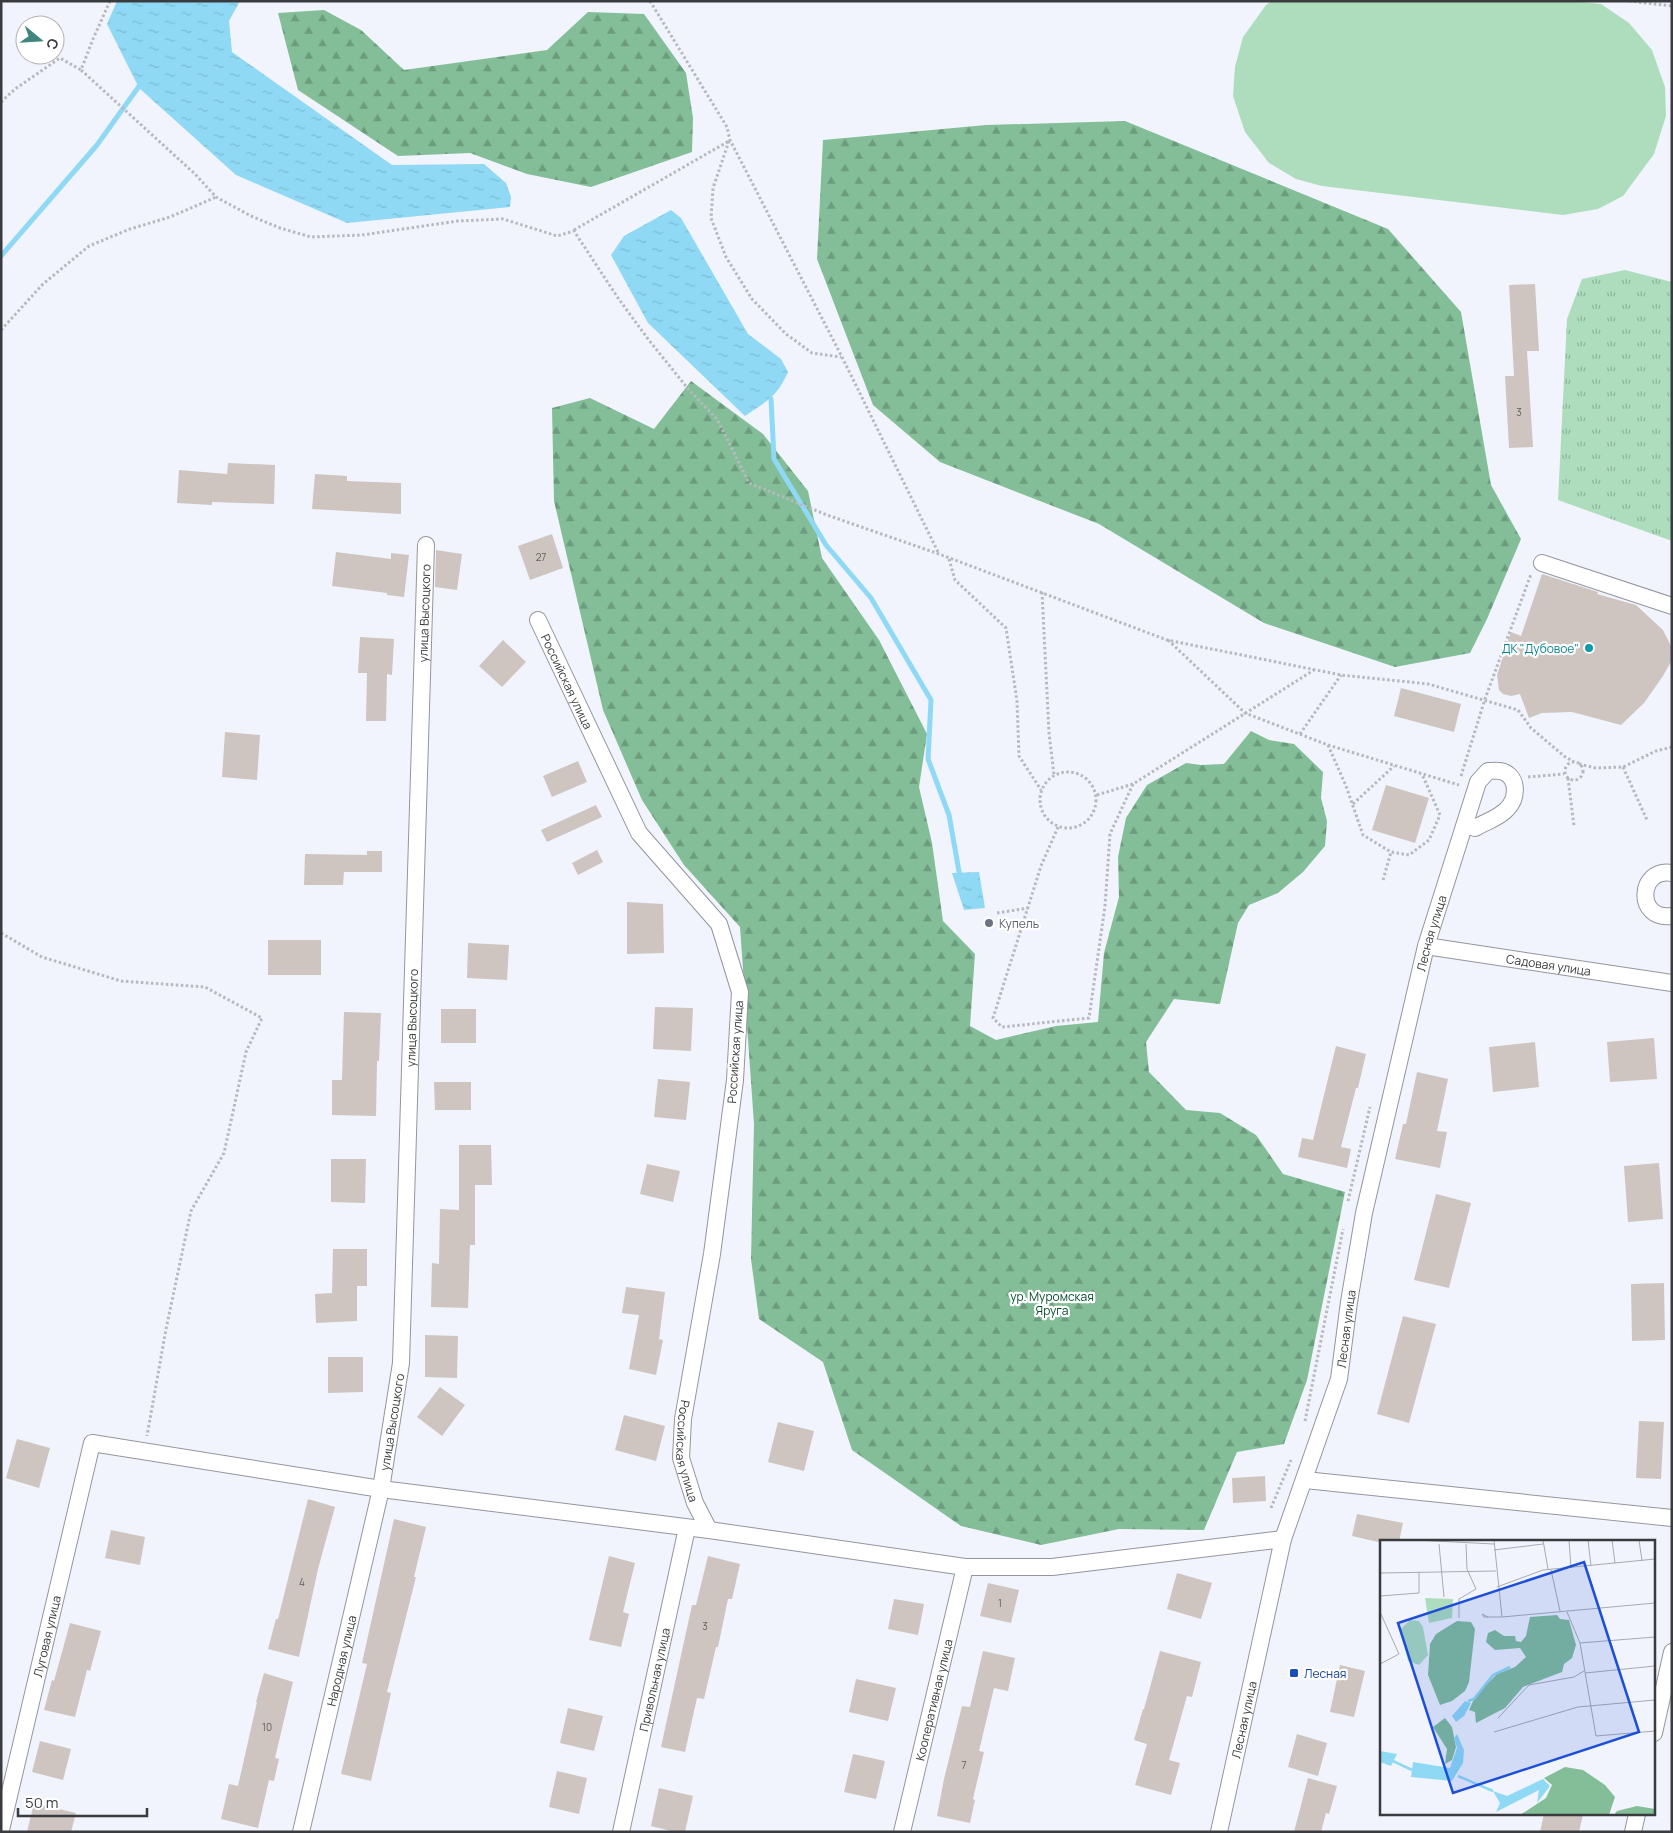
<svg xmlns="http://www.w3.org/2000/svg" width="1673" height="1833" viewBox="0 0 1673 1833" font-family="Manrope,sans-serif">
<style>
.grass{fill:url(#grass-tufts)}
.forest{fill:url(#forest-firs)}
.pitch{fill:#adddbd}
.water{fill:url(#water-ripples)}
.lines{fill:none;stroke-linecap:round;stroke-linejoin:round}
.stream{stroke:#8fd9f5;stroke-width:5}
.building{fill:#cec5c1}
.street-casing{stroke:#93969d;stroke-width:18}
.path{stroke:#b7b9bf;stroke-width:3;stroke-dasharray:2.5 2.5;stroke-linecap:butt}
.street{stroke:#fff;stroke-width:16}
.culture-dot{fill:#0f9aa8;stroke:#fff;stroke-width:2}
.worship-dot{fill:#6b7280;stroke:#fff;stroke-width:2}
.transit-dot{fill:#1a4fb4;stroke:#fff;stroke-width:2}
.labels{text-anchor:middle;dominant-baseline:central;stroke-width:4.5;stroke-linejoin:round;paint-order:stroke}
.number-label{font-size:10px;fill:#5f5e5f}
.street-label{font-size:12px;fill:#3a3b3e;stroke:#fff}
.culture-label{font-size:12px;fill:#0d838f;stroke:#fff;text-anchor:end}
.worship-label{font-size:12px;fill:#5b616d;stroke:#fff;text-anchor:start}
.park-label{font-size:12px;fill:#04502c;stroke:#fff}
.transit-label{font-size:12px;fill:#164399;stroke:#fff;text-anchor:start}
.inset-river{fill:none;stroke:#8fd9f5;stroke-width:2.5}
.inset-road{fill:none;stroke:#a8aab0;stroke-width:1}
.view{fill:#1d4ed8;fill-opacity:0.15;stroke:#1d4ed8;stroke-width:2.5}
.inset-edge{fill:none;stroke:#3a3b3e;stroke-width:2.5}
</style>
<defs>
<pattern id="grass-tufts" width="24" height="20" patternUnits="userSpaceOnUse" patternTransform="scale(1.25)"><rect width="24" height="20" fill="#adddbd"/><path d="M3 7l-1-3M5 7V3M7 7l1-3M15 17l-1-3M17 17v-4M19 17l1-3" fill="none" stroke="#8eb49b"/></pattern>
<pattern id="forest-firs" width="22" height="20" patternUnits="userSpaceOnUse" patternTransform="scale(1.25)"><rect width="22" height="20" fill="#83be98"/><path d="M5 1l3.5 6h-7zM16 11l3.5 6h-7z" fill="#6c9c7d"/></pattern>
<pattern id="water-ripples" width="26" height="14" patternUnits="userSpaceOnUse" patternTransform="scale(1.25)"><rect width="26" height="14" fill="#8fd9f5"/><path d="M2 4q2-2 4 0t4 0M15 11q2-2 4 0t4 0" fill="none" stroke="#7cbbd3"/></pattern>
</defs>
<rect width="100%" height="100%" fill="#f1f4fc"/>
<polygon class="grass" points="1625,270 1672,282 1672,541 1558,500 1567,319 1582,279"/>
<g class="forest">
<polygon points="324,10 361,30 404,70 547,50 588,12 644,14 686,73 693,118 692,152 591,187 527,174 470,153 398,156 298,90 278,13"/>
<polygon points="1125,121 1388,229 1461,312 1491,485 1521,539 1487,619 1470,653 1395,667 1264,623 1099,524 940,462 873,405 817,259 823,140 986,125"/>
<polygon points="691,381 763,434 808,491 822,558 879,640 927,734 919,787 932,843 943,921 975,954 970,1026 996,1040 1056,1026 1098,1022 1104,953 1119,897 1118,857 1126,818 1147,785 1186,763 1201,765 1224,764 1251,731 1269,740 1294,744 1323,772 1321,798 1327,821 1325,846 1303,872 1278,893 1249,905 1238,923 1220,1004 1174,999 1146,1042 1149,1072 1186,1110 1220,1113 1256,1135 1283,1174 1345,1192 1307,1380 1284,1444 1237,1452 1204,1530 1119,1529 1041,1545 961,1526 852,1450 823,1362 759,1319 751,1259 754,1124 740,927 684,865 642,800 603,710 554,501 552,408 590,398 654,429"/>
</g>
<polygon class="pitch" points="1272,1 1569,1 1601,4 1629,23 1652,50 1665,87 1666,116 1654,154 1623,196 1598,209 1563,215 1322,186 1296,179 1269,163 1245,132 1233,96 1235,67 1243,37 1266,5"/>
<g class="water">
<polygon points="117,1 240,1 229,21 232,52 392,165 484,164 506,183 511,197 510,207 347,223 236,175 139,88 107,24"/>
<path d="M 671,210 L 681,218 L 748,334 L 781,359 L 788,372 C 777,397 767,401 745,416 L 648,323 L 611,255 L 624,236 Z"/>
<polygon points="979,872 985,908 964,910 952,873"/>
</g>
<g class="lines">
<g class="stream">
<polyline points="1,256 97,145 142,82"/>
<polyline points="771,399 774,459 826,545 871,598 931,700 928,759 949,815 960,877"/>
</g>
</g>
<g class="building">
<polygon points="1535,284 1539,351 1527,351 1533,447 1509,448 1505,376 1514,376 1509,285"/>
<polygon points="228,463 275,465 274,504 212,502 212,505 177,503 179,470 227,474"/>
<polygon points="315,474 347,476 347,481 401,483 401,514 312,509"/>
<polygon points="552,534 563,568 530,580 518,546"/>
<polygon points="436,550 462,554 457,590 435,587"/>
<polygon points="336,552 391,559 391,553 409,555 404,597 387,595 387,593 332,586"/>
<polygon points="1542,574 1598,592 1597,594 1636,605 1663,630 1672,648 1672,660 1663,676 1644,703 1621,725 1572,712 1542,713 1529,718 1520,694 1511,696 1503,694 1499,690 1497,675 1511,632 1521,636"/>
<polygon points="360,637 394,639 392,675 387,674 386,721 366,721 367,673 358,673"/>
<polygon points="503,640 526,662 502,687 479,666"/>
<polygon points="1401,688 1461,704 1454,732 1394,716"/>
<polygon points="225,732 260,735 257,780 222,777"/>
<polygon points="578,761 587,782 552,797 543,776"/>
<polygon points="1386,785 1429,798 1415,843 1372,830"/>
<polygon points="596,805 602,817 547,842 541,830"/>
<polygon points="597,850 603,862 578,875 572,863"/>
<polygon points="367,851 382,851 382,872 344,872 343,885 304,885 305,854 367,855"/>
<polygon points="627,902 663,904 664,953 627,954"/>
<rect x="268" y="940" width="53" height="35"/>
<polygon points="468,943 509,945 507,980 467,978"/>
<polygon points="655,1007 693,1008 691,1051 653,1049"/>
<rect x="441" y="1009" width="35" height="34"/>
<polygon points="344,1012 381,1013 379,1061 377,1061 376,1116 332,1115 332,1080 342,1080"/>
<polygon points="1654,1038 1657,1079 1610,1082 1607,1042"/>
<polygon points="1535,1042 1539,1087 1493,1092 1489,1047"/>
<polygon points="1336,1046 1366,1054 1358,1088 1356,1088 1341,1147 1351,1149 1347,1168 1298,1157 1302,1138 1313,1140"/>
<polygon points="1417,1072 1448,1079 1437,1131 1447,1132 1440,1168 1395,1159 1403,1124 1406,1124"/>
<polygon points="658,1079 690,1082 686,1120 654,1117"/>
<polygon points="434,1082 471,1082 471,1110 435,1110"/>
<polygon points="459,1145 491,1145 492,1185 475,1185 475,1245 470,1245 468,1308 431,1307 432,1263 439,1264 440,1209 459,1210"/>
<polygon points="331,1159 366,1159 365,1203 331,1202"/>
<polygon points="1659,1163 1663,1219 1628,1222 1624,1166"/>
<polygon points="647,1164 680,1171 673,1202 640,1194"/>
<polygon points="1436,1194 1471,1203 1449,1288 1414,1280"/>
<polygon points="333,1249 367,1249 367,1286 357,1286 357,1321 316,1323 315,1294 332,1293"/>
<polygon points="1664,1283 1665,1340 1632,1341 1631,1284"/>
<polygon points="626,1287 665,1292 659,1339 663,1340 656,1375 629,1369 639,1315 622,1313"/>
<polygon points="1403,1316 1436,1324 1409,1423 1377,1414"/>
<polygon points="425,1335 458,1336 457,1378 425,1377"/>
<polygon points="328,1357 363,1357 363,1392 328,1393"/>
<polygon points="440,1387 465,1405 442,1436 417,1417"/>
<polygon points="624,1415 665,1426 656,1461 615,1450"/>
<polygon points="1639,1421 1664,1422 1661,1479 1636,1478"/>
<polygon points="778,1422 814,1431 804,1471 768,1462"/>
<polygon points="17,1439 50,1448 39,1488 6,1478"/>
<polygon points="1265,1476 1266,1501 1233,1503 1232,1478"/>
<polygon points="308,1499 335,1507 318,1569 299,1657 268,1649 276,1619 278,1619"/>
<polygon points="1357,1514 1403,1523 1399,1542 1378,1542 1352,1536"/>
<polygon points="394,1519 426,1527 414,1577 416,1577 387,1692 391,1693 371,1781 341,1774 367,1664 362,1663"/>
<polygon points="111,1530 145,1537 140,1565 105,1558"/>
<polygon points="609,1556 635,1563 623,1612 629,1614 621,1647 589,1640"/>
<polygon points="708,1556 740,1564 732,1599 728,1599 718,1647 716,1647 704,1699 697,1698 685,1752 661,1747 692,1605 696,1605"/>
<polygon points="1177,1573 1212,1583 1201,1619 1167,1609"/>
<polygon points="988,1583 1019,1590 1011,1623 980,1616"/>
<polygon points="894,1599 924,1604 918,1635 888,1629"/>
<polygon points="70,1623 101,1631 90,1671 87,1670 75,1717 44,1710 52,1680 54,1681"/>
<polygon points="983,1651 1015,1658 1008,1691 994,1688 979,1751 984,1752 973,1799 975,1800 970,1823 937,1816 944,1779 962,1706 970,1707"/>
<polygon points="1160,1651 1201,1662 1192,1697 1187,1696 1169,1760 1180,1763 1171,1795 1135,1785 1147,1744 1134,1740 1143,1709 1144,1709"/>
<polygon points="1340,1665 1365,1671 1354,1717 1330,1712"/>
<polygon points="264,1673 293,1682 275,1758 279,1759 274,1781 269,1780 258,1828 221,1819 229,1784 238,1786 257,1702 256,1702"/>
<polygon points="856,1679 896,1688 888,1721 849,1712"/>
<polygon points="568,1708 603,1716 594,1751 560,1743"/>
<polygon points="1297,1734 1327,1743 1318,1776 1288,1767"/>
<polygon points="40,1741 71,1749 63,1780 32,1772"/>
<polygon points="853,1754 885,1761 876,1799 844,1792"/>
<polygon points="557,1771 587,1778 579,1814 549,1807"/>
<polygon points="1308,1778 1337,1786 1329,1814 1326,1813 1321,1832 1294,1832"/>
<polygon points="659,1788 693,1796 685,1832 675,1832 651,1826"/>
<polygon points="34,1803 76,1813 71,1832 27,1832"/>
<polygon points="1544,1814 1583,1814 1579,1832 1540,1832"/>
</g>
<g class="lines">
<g class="street-casing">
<g id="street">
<polyline points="1542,563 1672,606"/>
<path id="s1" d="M 538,620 L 639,833 L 719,924 L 740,992 L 735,1080 L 712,1254 L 683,1419 L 681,1458 L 695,1503 L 709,1530"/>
<path d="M 1672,873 C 1638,867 1635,921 1672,916"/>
<path id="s2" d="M 1426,946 L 1672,983"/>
<polyline points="1305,1480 1672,1518"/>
<polyline points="1654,1733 1672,1652"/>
<path id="s3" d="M 1,1830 L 92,1443 L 381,1489 L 709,1530 L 965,1567 L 1052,1567 L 1283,1539"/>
<path id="s4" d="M 301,1832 L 381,1489 L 401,1363 L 426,545"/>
<path id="s5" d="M 621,1832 L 687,1528"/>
<path id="s6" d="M 902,1832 L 965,1567"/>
<path id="s7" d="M 1219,1832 L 1283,1539 L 1339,1379 L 1349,1302 L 1364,1213 L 1426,946 L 1478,782 L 1488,771 C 1493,771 1500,770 1504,772 C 1519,779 1517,799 1507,809 C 1499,818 1485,822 1475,828 L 1465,824"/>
<polyline points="1633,1832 1637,1814"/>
</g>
</g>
<g class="path">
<polyline points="110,1 93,39 81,70 195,174 216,197 251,216 280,228 311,237 362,235 458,221 503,219 557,236 574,231 618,298 648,339 689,390 717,419 749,483 827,515 939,554 1167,640 1341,675 1428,684 1518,710 1531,728 1564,756 1574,762"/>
<polyline points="650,1 727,127 730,140 842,357 939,554"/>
<polyline points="1629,1 1672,6"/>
<polyline points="1,102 15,89 60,58 81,70"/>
<polyline points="729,141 713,188 711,218 726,257 752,299 786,334 812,353 841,357"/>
<polyline points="574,230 729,141"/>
<polyline points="1,330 43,284 89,246 130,229 170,217 216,197"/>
<polyline points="949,559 955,580 1006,628 1017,701 1019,756 1041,790"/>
<polyline points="1042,592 1049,733 1054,775"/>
<polyline points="1168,640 1245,713 1328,745 1459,785"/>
<polyline points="1300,734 1341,675"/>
<polyline points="1328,745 1346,786 1363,835 1391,852 1409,855 1429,840 1440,815 1422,774"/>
<circle cx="1574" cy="771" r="9"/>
<polyline points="1579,764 1596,768 1623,767 1656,751 1672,747"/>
<polyline points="1623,767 1647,820"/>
<circle cx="1068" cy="800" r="28"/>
<polyline points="1461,776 1485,699 1531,574"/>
<polyline points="1528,777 1564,774"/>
<polyline points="1568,778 1574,826"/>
<polyline points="1097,795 1133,784 1314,670"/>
<polyline points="1353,804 1394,766"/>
<polyline points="1058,827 1041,866 993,1018 1002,1027 1089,1018 1105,906 1110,834 1133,784"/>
<polyline points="1383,880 1391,852"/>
<polyline points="997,913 1028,908"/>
<polyline points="1,933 42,957 121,981 205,987 262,1018 246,1052 224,1153 191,1211 166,1329 147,1436"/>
<polyline points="1348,1201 1370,1107"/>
<polyline points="1305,1421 1343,1229"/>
<polyline points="1271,1508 1291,1460"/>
</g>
<use href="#street" class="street"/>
</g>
<circle class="culture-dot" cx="1589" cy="648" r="5"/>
<circle class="worship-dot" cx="989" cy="923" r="5"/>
<rect class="transit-dot" x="1289" y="1668" width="10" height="10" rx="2.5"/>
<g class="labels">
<g class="number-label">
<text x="1519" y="412">3</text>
<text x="541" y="557">27</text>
<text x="302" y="1582">4</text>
<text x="1000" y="1603">1</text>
<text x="705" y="1626">3</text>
<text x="267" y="1727">10</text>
<text x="964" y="1765">7</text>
</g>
<g class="street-label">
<text stroke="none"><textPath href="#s4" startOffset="1230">улица Высоцкого</textPath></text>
<text stroke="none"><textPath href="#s1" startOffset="68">Российская улица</textPath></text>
<text stroke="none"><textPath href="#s7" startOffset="925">Лесная улица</textPath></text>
<text stroke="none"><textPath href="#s2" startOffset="124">Садовая улица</textPath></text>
<text stroke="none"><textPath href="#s4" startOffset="825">улица Высоцкого</textPath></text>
<text transform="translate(735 1052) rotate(-86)">Российская улица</text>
<text stroke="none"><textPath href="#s7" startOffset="520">Лесная улица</textPath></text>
<text stroke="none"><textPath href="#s4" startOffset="420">улица Высоцкого</textPath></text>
<text stroke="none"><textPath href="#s1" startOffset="892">Российская улица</textPath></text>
<text stroke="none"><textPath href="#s3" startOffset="199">Луговая улица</textPath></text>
<text stroke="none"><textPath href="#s4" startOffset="176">Народная улица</textPath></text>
<text stroke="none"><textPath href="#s5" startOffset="156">Привольная улица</textPath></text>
<text stroke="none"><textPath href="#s6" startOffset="136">Кооперативная улица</textPath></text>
<text stroke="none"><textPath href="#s7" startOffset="115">Лесная улица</textPath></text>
</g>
<g class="culture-label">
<text x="1579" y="648">ДК "Дубовое"</text>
</g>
<g class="worship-label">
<text x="999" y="923">Купель</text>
</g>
<g class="park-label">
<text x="1052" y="1296">ур. Муромская<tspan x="1052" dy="14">Яруга</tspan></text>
</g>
<g class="transit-label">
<text x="1304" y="1673">Лесная</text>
</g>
</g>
<g transform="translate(1380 1540)">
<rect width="275" height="275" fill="#f1f4fc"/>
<path d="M 45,58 L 73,59 L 72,78 L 49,83 Z" fill="#adddbd"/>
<path d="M 177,75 L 180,79 L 189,80 L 196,105 L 192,118 L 184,124 L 182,132 L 143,147 L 125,168 L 96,183 L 95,172 L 89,170 L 96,155 L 117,134 L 135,127 L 146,117 L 140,108 L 115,110 L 106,102 L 108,93 L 115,90 L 124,96 L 135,96 L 136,101 L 141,102 L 146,96 L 150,77 ZM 77,81 L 91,82 L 95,89 L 89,142 L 85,151 L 72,161 L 60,165 L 48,135 L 50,104 L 56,94 ZM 65,178 L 72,187 L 76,207 L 72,220 L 65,224 L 67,209 L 53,187 ZM 185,227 L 203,230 L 225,245 L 235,257 L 229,275 L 140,275 L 166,258 L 172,245 L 164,238 ZM 257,266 L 275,269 L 275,275 L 234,275 L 237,271 Z" fill="#83be98"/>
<path d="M 30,80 L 39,81 L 43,87 L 48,115 L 39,125 L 28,121 L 20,90 Z" fill="#adddbd"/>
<path d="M 85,161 L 91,163 L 84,176 L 76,182 L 72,176 ZM 77,194 L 84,210 L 83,223 L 72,241 L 31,237 L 33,222 L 70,228 L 77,208 L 74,198 ZM 0,211 L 17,214 L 11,226 L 0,222 ZM 163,239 L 170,246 L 157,263 L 159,250 L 116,272 L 120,263 L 113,251 L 127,256 Z" fill="#8fd9f5"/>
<path class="inset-river" d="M 88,161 L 94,159 L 113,135 L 130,127M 13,221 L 32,230M 78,236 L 113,251"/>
<path class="inset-road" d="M 35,0 L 114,4M 114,0 L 122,77M 163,0 L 168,29M 189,0 L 191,28M 208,0 L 211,26M 232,0 L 235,23M 259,0 L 262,21M 59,4 L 64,57M 114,10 L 163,4M 171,30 L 180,71M 0,33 L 116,31M 117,47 L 163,30 L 275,19M 0,56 L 39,53 L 39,32M 0,72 L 19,114 L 0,124M 187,72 L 200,103 L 216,196 L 275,191M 108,77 L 102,74 L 104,77 L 122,77 L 275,63M 79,78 L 79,59 L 96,49 L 87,29 L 86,4M 200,103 L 275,97M 205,133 L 275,126M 118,178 L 149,145 L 194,137 L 204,131M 114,192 L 198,167 L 275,160"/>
<path class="view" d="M 204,22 L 259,192 L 73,253 L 18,83 Z"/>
<rect width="275" height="275" class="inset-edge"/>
</g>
<rect width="1673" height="1833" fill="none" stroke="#3a3b3e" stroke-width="5"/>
<g transform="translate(40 40) rotate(108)"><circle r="24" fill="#ffffff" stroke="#b0b1b2"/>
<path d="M0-4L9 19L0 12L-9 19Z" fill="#40867e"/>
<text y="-8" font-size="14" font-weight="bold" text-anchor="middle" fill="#3a3b3e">С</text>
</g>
<path d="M18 1808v8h129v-8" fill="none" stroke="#3a3b3e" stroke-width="2.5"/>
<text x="25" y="1808" font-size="15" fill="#3a3b3e" stroke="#ffffff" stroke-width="4" paint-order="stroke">50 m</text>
</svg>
